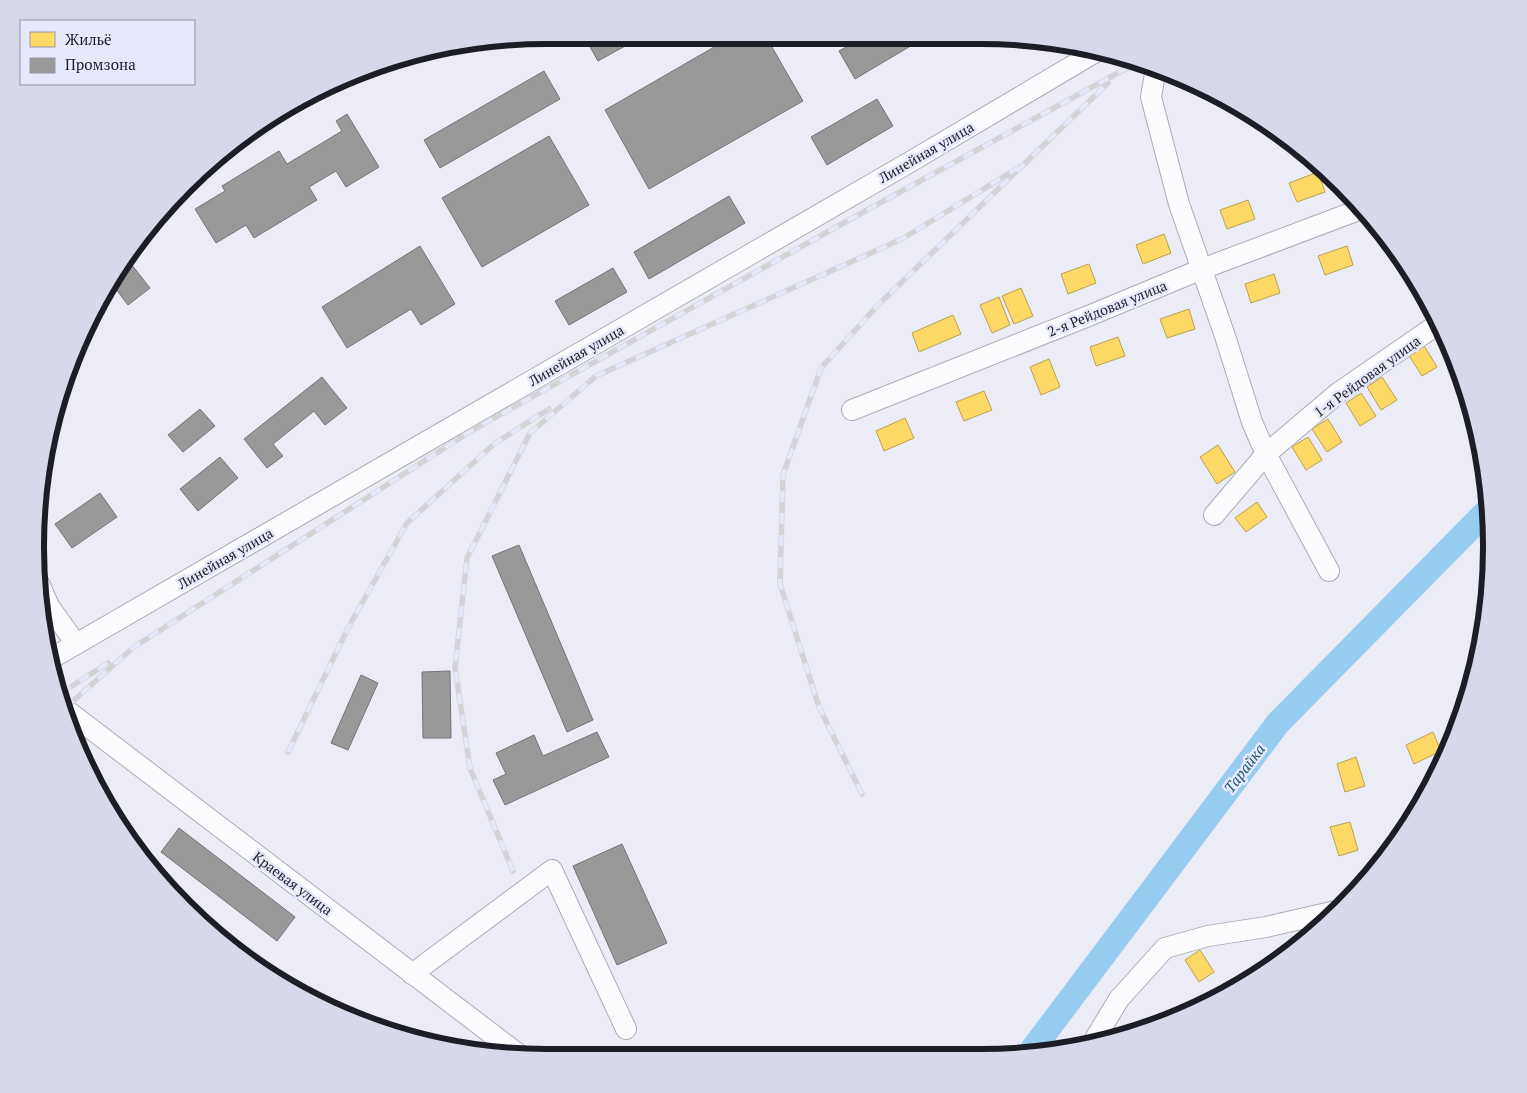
<svg xmlns="http://www.w3.org/2000/svg" width="1527" height="1093" viewBox="0 0 1527 1093" font-family="'PT Serif',serif">
<style>
.homes{fill:#ffd966;stroke:#bba152}
.industry{fill:#999;stroke:#747476}
.lines{fill:none;stroke-linecap:round;stroke-linejoin:round}
.river{stroke:#95ccf0;stroke-width:25}
.minor-casing{stroke:#abacb5;stroke-width:22}
.minor{stroke:#fcfcfe;stroke-width:20}
.rail-casing{stroke:#d4d4d7;stroke-width:5.5}
.rail{stroke:#e6e9fb;stroke-width:4;stroke-dasharray:11;stroke-linecap:butt}
.labels{text-anchor:middle;dominant-baseline:central;stroke-width:5;stroke-linejoin:round;paint-order:stroke}
.street-label{font-size:14px;fill:#1c1d25;stroke:#e6e9fb}
.water-label{font-size:15px;font-style:italic;fill:#1b5777;stroke:#e6e9fb}
.rim{fill:none;stroke:#1c1d25;stroke-width:6}
</style>
<rect width="100%" height="100%" fill="#ebecf6"/>
<g class="homes">
<polygon points="1318,172 1325,192 1297,202 1289,183"/>
<polygon points="1248,200 1255,219 1227,229 1220,210"/>
<polygon points="1164,234 1171,253 1143,264 1136,245"/>
<polygon points="1347,246 1353,265 1325,275 1318,256"/>
<polygon points="1089,264 1096,283 1068,294 1061,274"/>
<polygon points="1274,274 1280,293 1251,303 1245,284"/>
<polygon points="1021,288 1033,316 1014,324 1002,296"/>
<polygon points="999,297 1010,325 992,333 980,305"/>
<polygon points="1189,309 1195,329 1167,338 1160,319"/>
<polygon points="953,315 961,334 919,352 912,333"/>
<polygon points="1118,337 1125,356 1096,366 1090,347"/>
<polygon points="1423,344 1437,367 1422,376 1408,354"/>
<polygon points="1049,359 1060,387 1041,395 1030,367"/>
<polygon points="1382,377 1397,400 1381,410 1367,387"/>
<polygon points="984,391 992,410 964,421 956,402"/>
<polygon points="1361,393 1376,416 1360,426 1346,403"/>
<polygon points="905,418 914,438 884,451 876,431"/>
<polygon points="1328,419 1342,442 1327,452 1312,429"/>
<polygon points="1308,437 1322,460 1306,470 1292,447"/>
<polygon points="1218,445 1235,472 1217,484 1200,457"/>
<polygon points="1257,502 1267,517 1246,532 1235,518"/>
<polygon points="1433,732 1441,751 1414,764 1406,745"/>
<polygon points="1356,757 1365,786 1345,792 1337,764"/>
<polygon points="1350,822 1358,850 1339,856 1330,827"/>
<polygon points="1200,950 1214,972 1199,982 1185,960"/>
</g>
<g class="industry">
<polygon points="564,35 645,35 598,61 584,36 570,45"/>
<polygon points="735,35 765,35 803,101 649,189 605,110"/>
<polygon points="867,35 929,35 855,79 839,51"/>
<polygon points="544,71 560,99 440,168 424,140"/>
<polygon points="877,99 893,126 827,165 811,137"/>
<polygon points="347,114 379,167 346,187 336,171 309,187 317,200 254,238 246,225 216,243 195,209 225,191 222,186 279,151 287,164 342,131 336,121"/>
<polygon points="549,136 589,205 482,267 442,198"/>
<polygon points="729,196 745,223 649,279 634,252"/>
<polygon points="420,246 455,304 421,325 411,309 347,348 322,307"/>
<polygon points="128,260 150,288 128,305 112,284"/>
<polygon points="613,268 627,292 569,325 555,301"/>
<polygon points="322,377 347,408 325,425 314,411 273,444 283,456 267,468 244,439"/>
<polygon points="200,409 215,426 183,452 168,435"/>
<polygon points="220,457 238,478 198,511 180,489"/>
<polygon points="100,493 117,517 72,548 55,524"/>
<polygon points="519,545 593,720 567,732 492,556"/>
<polygon points="450,671 451,738 423,738 422,672"/>
<polygon points="361,675 378,683 348,750 331,743"/>
<polygon points="597,732 609,757 505,805 493,780 506,774 496,753 534,735 543,756"/>
<polygon points="79,752 97,765 91,774"/>
<polygon points="179,828 295,917 277,941 161,852"/>
<polygon points="622,844 667,943 617,965 573,866"/>
</g>
<g class="lines">
<polyline class="river" points="1029,1054 1278,723 1489,509"/>
<g class="minor-casing">
<g id="minor">
<polyline points="1156,68 1151,97 1179,204 1225,336 1252,422 1266,454 1329,571"/>
<polyline points="852,410 1086,317 1202,269 1364,208"/>
<polyline points="1214,515 1266,454 1338,393 1438,324"/>
<polyline points="38,581 49,606 76,644"/>
<polyline points="52,658 910,162 1099,50"/>
<polyline points="65,709 522,1057"/>
<polyline points="412,974 552,870 626,1029"/>
<polyline points="1096,1037 1119,999 1165,948 1208,936 1266,927 1336,911"/>
</g>
</g>
<use href="#minor" class="minor"/>
<g class="rail-casing">
<g id="rail">
<polyline points="61,693 108,663"/>
<polyline points="65,708 134,647 471,431 856,216 1138,62"/>
<polyline points="288,752 348,628 407,523 494,444 549,409"/>
<polyline points="862,794 819,707 780,584 783,475 821,368 877,306 1108,83"/>
<polyline points="513,871 470,768 455,668 467,558 530,433 596,376 902,239 1026,163"/>
</g>
</g>
<use href="#rail" class="rail"/>
</g>
<g class="labels">
<g class="street-label">
<text transform="translate(926 152) rotate(-30)">Линейная улица</text>
<text transform="translate(1107 308) rotate(-22)">2-я Рейдовая улица</text>
<text transform="translate(576 355) rotate(-30)">Линейная улица</text>
<text transform="translate(1367 376) rotate(-36)">1-я Рейдовая улица</text>
<text transform="translate(225 558) rotate(-30)">Линейная улица</text>
<text transform="translate(293 883) rotate(37)">Краевая улица</text>
</g>
<g class="water-label">
<text transform="translate(1244 768) rotate(-53)">Тарайка</text>
</g>
</g>
<path d="M0 0H1527V1093H0ZM546 44H981A502 502 0 0 1 1483 546V547A502 502 0 0 1 981 1049H546A502 502 0 0 1 44 547V546A502 502 0 0 1 546 44Z" fill="#d6d9ea" fill-rule="evenodd"/>
<path class="rim" d="M546 44H981A502 502 0 0 1 1483 546V547A502 502 0 0 1 981 1049H546A502 502 0 0 1 44 547V546A502 502 0 0 1 546 44Z"/>
<rect x="20" y="20" width="175" height="65" fill="#e6e9fb" stroke="#9597a5"/>
<rect x="30" y="32" width="25" height="15" fill="#ffd966" stroke="#9597a5"/>
<text x="65" y="45" font-size="15" fill="#1c1d25">Жильё</text>
<rect x="30" y="58" width="25" height="15" fill="#999999" stroke="#9597a5"/>
<text x="65" y="70" font-size="15" fill="#1c1d25">Промзона</text>
</svg>
